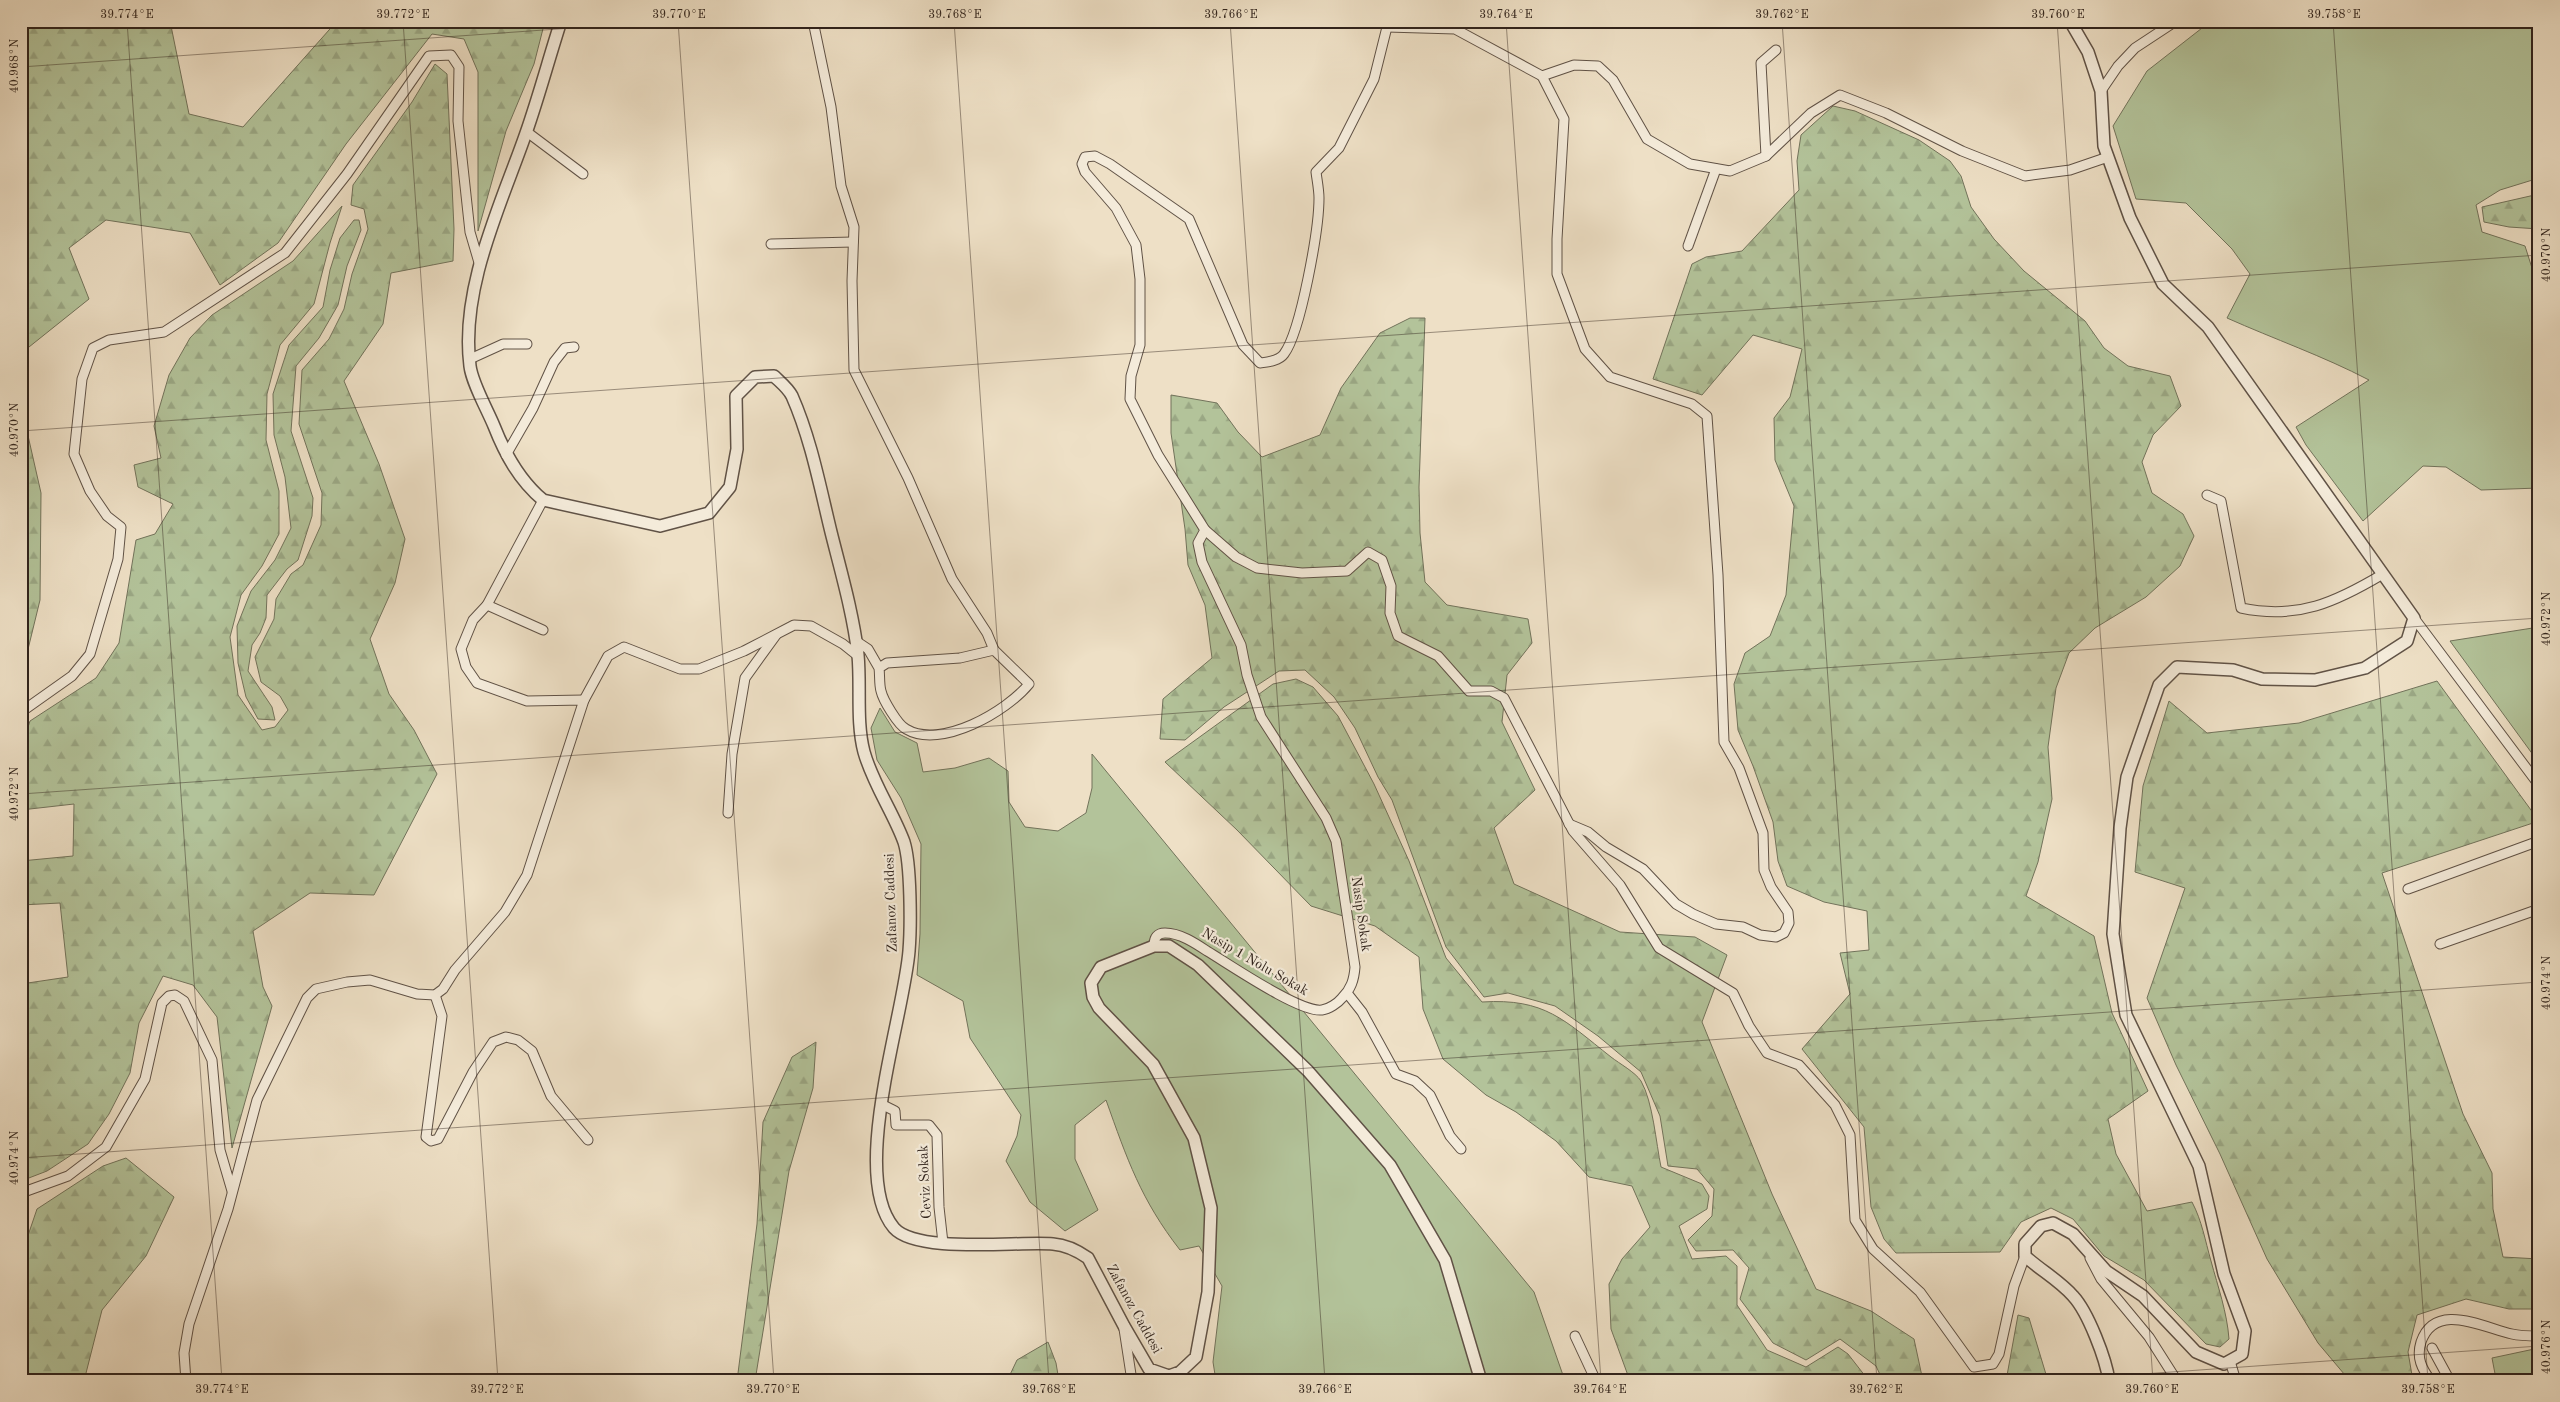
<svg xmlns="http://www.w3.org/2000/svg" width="2560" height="1402" font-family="'Old Standard TT',serif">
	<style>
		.forest { fill: url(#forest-firs); stroke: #72735b }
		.garden { fill: #b3c39a; stroke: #72735b }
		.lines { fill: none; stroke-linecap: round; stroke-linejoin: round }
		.minor-casing { stroke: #605246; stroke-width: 11 }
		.tertiary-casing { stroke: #605246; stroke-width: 14 }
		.minor { stroke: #f4ebda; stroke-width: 9 }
		.tertiary { stroke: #f4ebda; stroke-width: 11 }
		.ticks { fill: none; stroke: #30231c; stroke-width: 1; stroke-opacity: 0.45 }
		.labels { text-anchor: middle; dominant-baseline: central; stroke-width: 4.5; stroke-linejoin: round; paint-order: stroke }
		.street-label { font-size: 14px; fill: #30231c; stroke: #f4ebda }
		.neatline { fill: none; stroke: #30231c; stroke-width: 2 }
		.ticks-label { font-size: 12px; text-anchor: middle; fill: #30231c }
	</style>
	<defs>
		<pattern id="forest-firs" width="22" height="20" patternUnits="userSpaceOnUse" patternTransform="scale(1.25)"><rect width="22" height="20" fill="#b3c39a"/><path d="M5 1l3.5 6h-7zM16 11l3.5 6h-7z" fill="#9aa784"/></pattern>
	</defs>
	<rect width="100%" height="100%" fill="#eee0c6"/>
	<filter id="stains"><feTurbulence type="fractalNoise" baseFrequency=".004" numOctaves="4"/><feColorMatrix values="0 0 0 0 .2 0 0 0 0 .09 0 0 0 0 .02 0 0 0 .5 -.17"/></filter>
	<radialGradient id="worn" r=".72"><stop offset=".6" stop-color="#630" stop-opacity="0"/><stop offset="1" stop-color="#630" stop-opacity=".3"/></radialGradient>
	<g class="forest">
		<path d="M24,21H170L189,114L243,127L337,21H545L534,64L506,131L478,231V72L464,39L432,34L346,144L278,243L220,285L190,233L106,220L69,248L89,299L24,351V418L41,493L40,600L21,678V33Z"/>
		<path d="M435,64L447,74L454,229L453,261L391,273L383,324L344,381L379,464L405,539L395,583L370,639L389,694L414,730L437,774L374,895L310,893L253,931L263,987L272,1006L232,1148L217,1017L193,985L163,976L139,1023L130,1073L109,1114L88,1144L47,1171L21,1181V984L68,977L60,903L21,905V861L73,856L74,804L21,810V749L30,721L96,678L119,643L136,540L155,534L173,504L138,487L134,465L161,458L154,426L169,375L190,338L212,315L293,261L342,206L330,243L314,304L280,345L267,394L266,440L279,491V534L262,566L241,595L230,637L238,695L262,730L275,727L288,710L280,696L261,682L255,657L274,619L276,599L291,574L303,565L321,525L322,493L299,424L302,370L329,339L344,309L352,274L368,229L364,209L351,205L353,185L412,102Z"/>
		<path d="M1833,106L1855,111L1919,140L1950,161L1961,176L1971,207L1994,239L2024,271L2085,321L2104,348L2128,366L2170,376L2181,406L2153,435L2142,462L2152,493L2183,514L2194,536L2180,566L2146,597L2095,628L2069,653L2056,688L2048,747L2052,799L2038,862L2026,896L2094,936L2112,1013L2148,1091L2108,1119L2116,1154L2147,1211L2192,1202C2202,1221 2205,1240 2211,1261C2218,1287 2227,1312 2229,1339L2220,1347L2206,1344L2144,1280L2104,1256L2073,1219L2051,1208L2021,1222L2000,1252L1896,1253L1884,1239L1871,1207L1864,1127L1802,1049L1850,994L1840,953L1869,950L1867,911L1824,902L1787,886L1778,861L1773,822L1753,766L1738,730L1734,684L1745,653L1770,636L1786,595L1794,506L1775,460L1774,418L1790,397L1802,349L1753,335L1702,395L1653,379L1692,264L1706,257L1742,251L1799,190L1797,161L1801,135Z"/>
		<path d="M2539,194V229L2509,227L2484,222L2482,207Z"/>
		<path d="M354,220H359L361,230L347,266L338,305L319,338L296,366L291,431L313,498L312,516L298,560L287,569L267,595L266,618L260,633L252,645L248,671L272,707L275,720L258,719L246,697L238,663L237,626L251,591L275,560L291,528L285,477L274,435L273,394L289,345L323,307L330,270L340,238Z"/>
		<path d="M1410,318H1425L1419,487L1420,533L1425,582L1447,605L1528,619L1532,643L1507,675L1502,722L1535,790L1494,828L1514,884L1620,932L1695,937L1727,955L1702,1022L1772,1194L1816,1289L1871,1311L1914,1339L1923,1381H1883L1876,1366L1840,1339L1806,1360L1773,1343L1740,1299L1749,1268L1733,1250L1696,1251L1688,1240L1712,1216L1714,1189L1697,1169L1668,1166L1660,1116L1641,1072L1598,1036L1555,1006L1508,993L1484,997L1446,947L1392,800L1378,777L1355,728L1334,697L1305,670L1279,671L1224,707L1185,740L1160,739L1163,699L1212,658L1205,605L1188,565L1185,529L1171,433V395L1217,403L1238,432L1262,457L1320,435L1341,388L1380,333Z"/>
		<path d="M1296,679L1313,687L1338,716L1374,784L1409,861L1446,958L1482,1002C1545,998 1564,1020 1611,1057C1620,1064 1635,1072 1641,1081C1653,1102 1656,1143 1661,1167L1702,1184L1709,1196L1707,1209L1679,1226L1692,1259L1726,1256L1737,1266V1305L1767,1350L1806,1367L1838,1347L1848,1354L1869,1381H1630L1611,1329L1609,1284L1622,1259L1650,1227L1632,1186L1589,1177L1556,1141L1516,1112L1486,1095L1443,1059L1423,1009L1419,957L1375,926L1311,906L1237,830L1165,762L1273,684Z"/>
		<path d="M2437,681L2539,821L2382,873L2463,1114L2492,1173L2493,1209L2503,1257L2539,1259V1309H2509L2466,1299L2417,1315L2408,1352L2413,1381H2350L2318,1343L2267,1259L2220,1154L2176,1065L2147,998L2185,888L2135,872L2143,786L2169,701L2207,733L2299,723Z"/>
		<path d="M816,1042L813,1088L789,1171L755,1381H737L757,1224L763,1122L792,1057Z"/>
		<path d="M126,1158L174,1197L146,1256L102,1310L84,1381H21V1256L37,1209L103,1166Z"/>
		<path d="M2018,1315L2029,1318L2048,1381H2006Z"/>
		<path d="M1048,1342L1056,1363L1059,1381H1007L1017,1360Z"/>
	</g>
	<g class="garden">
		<path d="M2211,21H2539V178L2500,190L2476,205L2482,232L2525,246L2539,290V488L2481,490L2446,467L2423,466L2363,521L2306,445L2296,427L2369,380C2323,356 2274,339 2227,318L2250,274L2232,249L2186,203L2136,199L2113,126L2147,71Z"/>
		<path d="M2539,627V763L2450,641Z"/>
		<path d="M880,708L895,732L917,743L923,772L955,768L989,758L1008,771L1009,802L1025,827L1058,831L1086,813L1092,788V754L1534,1292L1565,1381H1216L1213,1362L1222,1286L1199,1246L1180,1250C1141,1200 1127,1159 1106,1100L1075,1125V1159L1098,1210L1065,1231L1030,1202L1006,1161L1017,1136L1021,1115L970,1038L963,1001L917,975L920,934L921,844L901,798L877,760L871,728Z"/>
		<path d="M2539,1348V1381L2496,1379L2492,1358Z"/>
	</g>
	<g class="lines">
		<g class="minor-casing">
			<g id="minor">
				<path d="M813,21L831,107L841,186L854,227L852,281L854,370L908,478L952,579L987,633L994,650"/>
				<path d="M1386,21L1387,27L1455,29L1542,76L1574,65L1598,66L1613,80L1647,139L1690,164L1730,171L1766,156L1811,113L1840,95L1886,113L1962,151L2025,176L2070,170L2108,157"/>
				<path d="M1542,76L1564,119L1557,239V274L1585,349L1610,377L1692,404L1707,416L1718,575L1724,742L1739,768L1763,833L1764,870L1771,887L1788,912L1789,923L1784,933L1776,937L1760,935L1743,927L1716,924L1693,914L1676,904L1643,869L1606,847L1588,832L1569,824"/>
				<path d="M2101,91L2118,66L2135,48L2176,21"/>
				<path d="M527,132L583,174"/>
				<path d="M1766,156L1761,63L1776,50"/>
				<path d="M771,244L853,242"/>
				<path d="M1688,246L1716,169"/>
				<path d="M470,359L503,344H527"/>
				<path d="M506,455L533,408L554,362L565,348L574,347"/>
				<path d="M2207,495L2221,501L2241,608C2298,620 2336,602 2383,574"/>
				<path d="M1205,530L1236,557L1257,568L1302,573L1347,571L1368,552L1382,560L1391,586L1390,613L1398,636L1438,656L1469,691H1491L1504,698L1573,831L1620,885L1659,948L1733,993L1749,1026L1767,1053L1799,1065L1835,1105L1850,1135L1855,1220L1873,1249L1920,1292L1974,1367L1993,1364L1999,1354L2014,1286L2025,1256"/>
				<path d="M487,605L543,630"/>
				<path d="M2414,618L2539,785"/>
				<path d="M856,641L868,649L879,668L887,663L960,658L994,650L1029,684C1007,711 941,750 906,729C898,725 883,700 881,691C879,684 880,675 879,668"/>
				<path d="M584,700L608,656L624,647L680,669H699L744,651L794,625L811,626L843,644L858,656"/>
				<path d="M21,717L24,710L72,676L90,654L118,559L121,527L107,516L90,491L74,454L82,379L93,348L109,340L164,332L285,253L347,174L429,56L451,55L459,67L458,121L470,232L480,266"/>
				<path d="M728,813L732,754L745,678L776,635"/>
				<path d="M2408,889L2539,841"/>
				<path d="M2440,944L2539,909"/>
				<path d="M1154,946C1154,938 1157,933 1165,933C1180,933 1195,943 1207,951C1229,964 1300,1013 1322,1010C1329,1009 1338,1003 1342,998C1351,989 1354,980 1355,967L1336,841L1326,818L1261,717L1247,675L1241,645L1202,562L1198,543L1205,530L1158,455L1130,399L1131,376L1140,345V279L1136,245L1116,208L1085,172L1082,164L1085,157L1095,156L1110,164L1189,219L1243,345L1260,363C1268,362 1279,361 1284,354C1301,331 1319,229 1319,198C1319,190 1317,180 1316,172L1339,148L1374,79L1387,27"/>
				<path d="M1347,993L1362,1012L1396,1074L1415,1081L1430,1095L1450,1136L1461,1149"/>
				<path d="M435,995L442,1016L426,1137L431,1141L438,1139L473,1072L493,1042L506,1037L518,1040L532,1051L551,1096L588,1140"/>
				<path d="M2538,1046H2539"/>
				<path d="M881,1104L895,1111L896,1125H929L937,1135L939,1207L943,1243"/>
				<path d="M21,1193L68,1176L106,1147L145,1079L162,1003L169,996L175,995L184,1001L212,1060L220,1150L232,1191"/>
				<path d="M2090,1258L2101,1279L2149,1337L2177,1381"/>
				<path d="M1124,1329L1132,1381"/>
				<path d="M1575,1336L1596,1381"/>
				<path d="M2432,1348L2450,1381"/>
				<path d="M2230,1361L2236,1381"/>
				<path d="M186,1381L184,1353L189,1324L228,1209L257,1100L307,998L316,989L347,982L370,980L417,994L435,995L443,989L455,970L505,912L527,875L584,700L527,701L477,683L466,667L461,649L473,620L487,605L543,500"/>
				<path d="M2431,1381C2422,1369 2416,1358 2421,1342C2435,1301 2482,1327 2512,1334C2520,1336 2530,1336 2539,1336"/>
			</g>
		</g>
		<g class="tertiary-casing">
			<g id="tertiary">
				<path d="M561,21C549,58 539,96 526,133C501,205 460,288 470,366C472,383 487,409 494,426C505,454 519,480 543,500L660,526L709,513L730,487L737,449L736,396L755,377L774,376C780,382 788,388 792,396C811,439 820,487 831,532C841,572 853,613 858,655C861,686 856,722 864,752C873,784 893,812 904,842C911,864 911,926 909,951C904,1016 849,1175 894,1228C917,1254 1018,1241 1053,1244C1066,1245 1078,1251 1088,1258L1124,1326L1149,1369L1169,1376L1180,1372L1196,1357L1208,1292L1211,1208L1194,1138L1153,1064L1099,1008L1093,997L1091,983L1101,967L1154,946H1169L1198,965L1308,1071L1390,1165L1445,1260L1481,1381"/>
				<path d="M2070,21L2088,52L2101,91L2104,146L2130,218L2163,284L2208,327L2414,618L2407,641L2365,668L2315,680L2262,679L2233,670L2177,667L2159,685L2127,777L2120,828L2113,934L2126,1015L2199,1166L2224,1274L2245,1331L2242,1354L2224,1364L2196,1352L2143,1296L2106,1271L2073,1234L2053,1223L2041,1226L2025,1244V1256C2040,1270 2059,1280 2073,1296C2088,1312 2106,1359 2109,1381"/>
			</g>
		</g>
		<use href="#minor" class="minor"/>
		<use href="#tertiary" class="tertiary"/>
	</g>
	<path class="ticks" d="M127,21L222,1381M403,21L498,1381M678,21L774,1381M954,21L1049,1381M1230,21L1325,1381M1506,21L1601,1381M1782,21L1877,1381M2057,21L2153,1381M2333,21L2428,1381M21,67L671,21M21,431L2539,255M21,794L2539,618M21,1158L2539,982M2044,1381L2539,1346"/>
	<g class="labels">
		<g class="street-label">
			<text transform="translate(891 903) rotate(-92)">Zafanoz Caddesi</text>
			<text transform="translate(1361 914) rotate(82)">Nasip Sokak</text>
			<text transform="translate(1255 962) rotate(30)">Nasip 1 Nolu Sokak</text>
			<text transform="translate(925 1182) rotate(-93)">Ceviz Sokak</text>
			<text transform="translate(1134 1309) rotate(61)">Zafanoz Caddesi</text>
		</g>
	</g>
	<rect width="2560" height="1402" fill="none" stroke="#eee0c6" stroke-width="55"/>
	<rect x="28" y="28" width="2504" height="1346" class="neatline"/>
	<g class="ticks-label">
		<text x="127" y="18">39.774°E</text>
		<text x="403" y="18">39.772°E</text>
		<text x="679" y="18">39.770°E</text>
		<text x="955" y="18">39.768°E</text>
		<text x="1231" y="18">39.766°E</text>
		<text x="1506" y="18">39.764°E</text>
		<text x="1782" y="18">39.762°E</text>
		<text x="2058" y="18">39.760°E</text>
		<text x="2334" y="18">39.758°E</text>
		<text transform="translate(14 66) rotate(-90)" y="4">40.968°N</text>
		<text transform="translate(2546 255) rotate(-90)" y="4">40.970°N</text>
		<text transform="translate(14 430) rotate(-90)" y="4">40.970°N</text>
		<text transform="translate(2546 619) rotate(-90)" y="4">40.972°N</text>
		<text transform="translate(14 794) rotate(-90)" y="4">40.972°N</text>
		<text transform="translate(2546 983) rotate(-90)" y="4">40.974°N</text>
		<text transform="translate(14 1158) rotate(-90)" y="4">40.974°N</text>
		<text transform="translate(2546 1347) rotate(-90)" y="4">40.976°N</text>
		<text x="222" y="1393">39.774°E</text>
		<text x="497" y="1393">39.772°E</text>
		<text x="773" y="1393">39.770°E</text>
		<text x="1049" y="1393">39.768°E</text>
		<text x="1325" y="1393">39.766°E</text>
		<text x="1600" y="1393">39.764°E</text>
		<text x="1876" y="1393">39.762°E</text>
		<text x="2152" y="1393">39.760°E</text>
		<text x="2428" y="1393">39.758°E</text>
	</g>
	<rect width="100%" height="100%" filter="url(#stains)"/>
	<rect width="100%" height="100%" fill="url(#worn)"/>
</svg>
